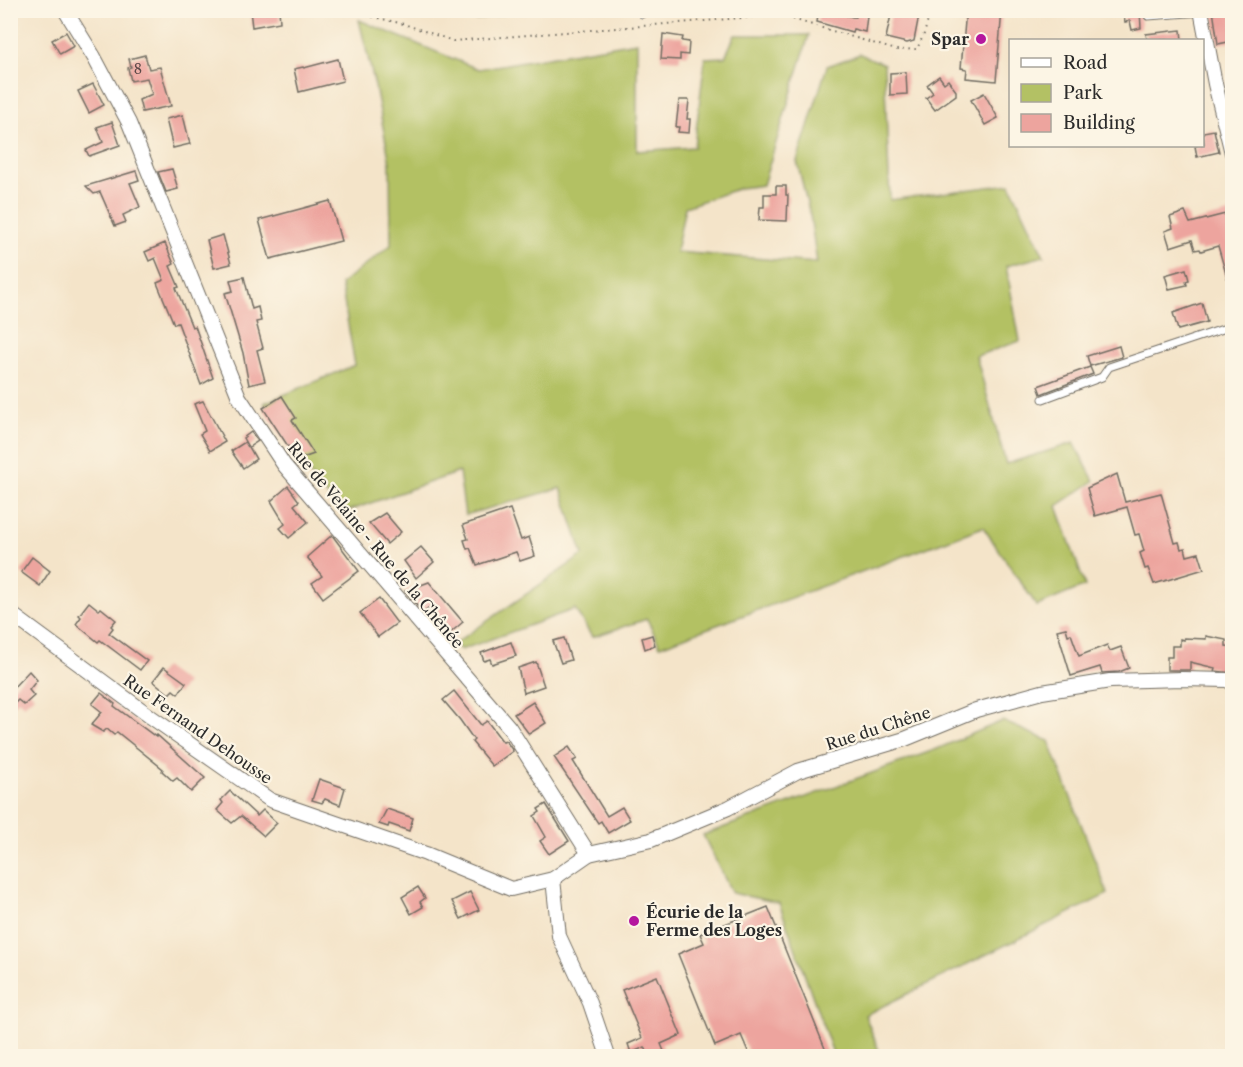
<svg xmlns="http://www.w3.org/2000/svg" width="1243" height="1067" font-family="'Libre Caslon Text',serif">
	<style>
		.green { fill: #b3c164; stroke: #6f7648; stroke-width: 1.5 }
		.building { fill: #eda49e }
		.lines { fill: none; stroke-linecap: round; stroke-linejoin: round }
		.lane-casing { stroke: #716c62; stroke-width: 9 }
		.street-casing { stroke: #716c62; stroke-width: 16 }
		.path { stroke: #716c62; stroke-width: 2; stroke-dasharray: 1.5 4.5; stroke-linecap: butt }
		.lane { stroke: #fff; stroke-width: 7 }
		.street { stroke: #fff; stroke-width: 14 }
		.poi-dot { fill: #b5179e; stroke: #fcf5e5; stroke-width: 2 }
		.labels { text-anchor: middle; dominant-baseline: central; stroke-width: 4.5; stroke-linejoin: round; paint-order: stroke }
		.number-label { font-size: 14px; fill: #5c4948 }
		.poi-label { font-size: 16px; font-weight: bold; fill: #2b2b2b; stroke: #fcf5e5; text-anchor: end }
		.street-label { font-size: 16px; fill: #2b2b2b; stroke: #fcf5e5 }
	</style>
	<rect width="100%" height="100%" fill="#fcf5e5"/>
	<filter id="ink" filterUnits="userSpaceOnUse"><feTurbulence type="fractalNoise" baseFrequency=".0167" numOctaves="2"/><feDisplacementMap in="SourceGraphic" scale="12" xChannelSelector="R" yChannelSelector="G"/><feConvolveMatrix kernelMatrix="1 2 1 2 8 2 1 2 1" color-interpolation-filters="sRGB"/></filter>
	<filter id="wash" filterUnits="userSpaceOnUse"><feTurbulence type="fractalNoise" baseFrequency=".008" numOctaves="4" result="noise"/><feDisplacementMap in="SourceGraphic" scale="24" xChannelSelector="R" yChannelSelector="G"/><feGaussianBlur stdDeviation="1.35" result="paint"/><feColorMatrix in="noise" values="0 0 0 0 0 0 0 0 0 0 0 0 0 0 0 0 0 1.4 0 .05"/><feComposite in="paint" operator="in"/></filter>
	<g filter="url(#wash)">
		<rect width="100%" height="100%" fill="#f4e4c9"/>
		<g class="green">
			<path d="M446,11H515L477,20Z"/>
			<path d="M359,20L478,69L637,42V151L694,147L705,58L725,57L735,35H809L763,185L740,188L685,207L676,252L817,263L810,215L797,161L827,66L860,54L884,64L890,200L1010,184L1044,256L1006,266L1020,341L976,356L1006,464L1074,443L1094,481L1057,506L1085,586L1037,606L983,527L660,646L647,619L592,637L575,609L461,650L454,644L583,555L561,488L465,515L459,472L342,513L295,456L264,403L355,365L341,284L391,245L390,163L375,86Z"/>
			<path d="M1002,721L1049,741L1108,894L865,1015L881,1056H834L779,903L732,893L703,835L937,749Z"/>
		</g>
		<g id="blocks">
			<g class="building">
				<path d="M250,10H279L280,22L252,27Z"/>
				<path d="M819,10H830V12L853,17H856L857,13L867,16L865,32L853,29L852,32L817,22Z"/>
				<path d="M892,10H920L914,41L907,43L886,38Z"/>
				<path d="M966,10H1002L996,81L966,78L967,69L961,68Z"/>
				<path d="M1123,10H1140L1141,28L1132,30L1130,21L1125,22Z"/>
				<path d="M1213,10H1233V41L1218,44Z"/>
				<path d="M1181,30L1182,40H1147L1146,34Z"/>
				<path d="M66,32L74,46L60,54L52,40Z"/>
				<path d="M663,34L683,37L682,41L689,42L688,55L680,54V60L661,59Z"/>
				<path d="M145,55L149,69L160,67L171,106L142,112L139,100L152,94L147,78L131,81L128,68L131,67L129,59Z"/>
				<path d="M338,59L343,81L299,92L294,69L303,67L304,68Z"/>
				<path d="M906,72L907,94L890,95V73Z"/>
				<path d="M939,76L944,83L948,80L956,91V95L935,110L926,98L933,93L927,85Z"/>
				<path d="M93,84L104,105L89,113L78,91Z"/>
				<path d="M984,93L998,118L985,125L971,100Z"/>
				<path d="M679,100H689L687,119H690L689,133L678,132L679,127H676Z"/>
				<path d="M183,115L190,144L173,148L166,119Z"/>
				<path d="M112,122L120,145L89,156L86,150L103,142L97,127Z"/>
				<path d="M1214,130L1219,152L1197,157L1195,146L1204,144L1203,132Z"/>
				<path d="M172,169L178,189L166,192L158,172Z"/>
				<path d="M136,171L139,180L130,183L140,207L123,215L126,222L115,226L100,192L94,194L86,186Z"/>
				<path d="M776,186H786V195H788L787,221L759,220L760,207H764V194H776Z"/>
				<path d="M330,201L341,241L270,259L259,220Z"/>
				<path d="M1185,212L1190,223L1233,212V288H1230L1218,246L1201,251L1200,249L1195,250L1192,240L1170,247L1165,231L1173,228L1170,217Z"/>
				<path d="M223,235L231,264L214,268L207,240Z"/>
				<path d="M165,243L174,264L170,266L179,287L176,288L192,327L195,326L213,378L201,385L178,323L174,324L157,283L164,280L155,258L149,261L145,252Z"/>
				<path d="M1186,269L1189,280L1186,281L1187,285L1169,289L1165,275Z"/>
				<path d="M244,277L252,309L258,307L261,321L256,322L263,348L257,350L265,381L249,385L243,353L225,293L233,291L230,280Z"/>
				<path d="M1202,303L1207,322L1178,330L1173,313Z"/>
				<path d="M1119,346L1122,357L1090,366L1087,356Z"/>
				<path d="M1090,367L1093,374L1041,394L1038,386Z"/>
				<path d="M282,396L296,418L292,420L314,454L297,460L263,408Z"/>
				<path d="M203,401L225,442L210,451L200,434L205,431L194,404Z"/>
				<path d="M251,432L258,441L249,447L256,459L243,468L231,451L245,442L248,447L243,438Z"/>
				<path d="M1117,474L1125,502L1161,493L1175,543L1179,542L1181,549L1185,548L1187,556L1199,553L1204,569L1154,584L1148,568L1145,569L1140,553L1144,551L1139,534L1135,535L1127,507L1095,516L1087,488Z"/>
				<path d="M288,486L299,501L294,505L308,522L289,538L280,528L285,524L271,501Z"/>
				<path d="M510,509L521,540L529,537L535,556L520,561L516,552L477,565L470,548L467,549L464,540L468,539L463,525Z"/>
				<path d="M385,513L401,532L387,544L369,523Z"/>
				<path d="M332,535L359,571L323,598L312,583L322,576L307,557Z"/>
				<path d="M421,547L434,562L416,578L404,561Z"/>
				<path d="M32,557L50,571L40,586L21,572Z"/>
				<path d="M429,582L463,622L449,634L428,609L423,613L405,591Z"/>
				<path d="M379,599L397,623L378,637L360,613Z"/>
				<path d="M89,602L99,610L101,608L116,620L111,626L113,628L109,633L147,661L140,670L100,640L98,642L76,624L81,617L79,615Z"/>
				<path d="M1066,628L1068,635L1071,634L1079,656L1107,645L1110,651L1121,647L1129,668L1119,672L1102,673L1100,667L1071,676L1057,630Z"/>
				<path d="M652,635L655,645L645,649L642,638Z"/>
				<path d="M1206,636L1226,640V646L1233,647V673L1214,671L1215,668L1190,662V670H1167V657H1172V646H1180V639L1184,640V638L1206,639Z"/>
				<path d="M564,638L571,660L561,663L553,641Z"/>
				<path d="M511,642L516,656L492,664L490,659L484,661L481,653Z"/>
				<path d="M536,662L544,686L524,693L518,668Z"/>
				<path d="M164,667L186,683L178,694L173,690L169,694L153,681Z"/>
				<path d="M29,671L37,680L29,690L34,696L24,705L18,700L10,708V691Z"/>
				<path d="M454,691L481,725L487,721L503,742L506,741L513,751L492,766L472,742L474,740L460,720L443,700Z"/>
				<path d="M101,693L115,704L114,706L156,737L157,735L205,778L191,792L177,778L173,781L162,771L163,769L117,732L114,735L107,729L103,732L91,725L102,712L92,704Z"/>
				<path d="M533,702L546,723L529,734L514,714Z"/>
				<path d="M569,747L577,759L573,761L607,816L622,807L630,820L608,833L601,821L598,823L554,757Z"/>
				<path d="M319,779L345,788L340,805L325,799L322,803L312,800Z"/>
				<path d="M230,791L257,816L263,810L277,823L264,836L241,816L232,823L217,810L223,803L221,800Z"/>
				<path d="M546,804L569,841L549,854L540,841L546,837L534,816L540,812L538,809Z"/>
				<path d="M387,809L413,818L409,831L389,824L388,827L379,824Z"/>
				<path d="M418,887L425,898L420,902L423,907L411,914L402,897Z"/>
				<path d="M470,892L479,910L461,919L452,901Z"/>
				<path d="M768,907L828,1056H750L741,1035L715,1046L678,954L704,943L700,934Z"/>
				<path d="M657,976L681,1035L661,1044L666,1056H649L645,1047L631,1053L628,1044L642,1038L622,990Z"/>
			</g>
		</g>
	</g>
	<g filter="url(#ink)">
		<use href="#blocks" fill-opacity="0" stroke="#716c62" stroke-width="1.5"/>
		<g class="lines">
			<g class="lane-casing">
				<g id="lane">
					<path d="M1146,10L1148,16L1202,12"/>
					<path d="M642,14L643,10"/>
					<path d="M1043,399L1102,377L1109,367L1232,326"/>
				</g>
			</g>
			<g class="street-casing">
				<g id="street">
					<path d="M65,10L94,57L129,123L239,397L284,465L509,727L589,854"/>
					<path d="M1201,10L1215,84L1232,153"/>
					<path d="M10,613L151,717L270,800L426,854L511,889L553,879L589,854L651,840L728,808L798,771L905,739L976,710L1042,692L1110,681L1182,679L1227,680L1232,683"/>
					<path d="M553,879L559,936L590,1003L608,1056"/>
				</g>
			</g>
			<path class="path" d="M343,10L404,24L453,41L779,15L896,50L917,49L924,34L931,10"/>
			<use href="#lane" class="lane"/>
			<use href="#street" class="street"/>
		</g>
	</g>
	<g class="poi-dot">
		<circle cx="981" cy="39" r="6"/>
		<circle cx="634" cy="921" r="6"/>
	</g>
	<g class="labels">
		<g class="number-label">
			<text x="138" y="69">8</text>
		</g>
		<g class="poi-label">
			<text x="969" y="39">Spar</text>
			<text x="646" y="912" text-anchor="start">Écurie de la<tspan x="646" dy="18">Ferme des Loges</tspan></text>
		</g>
		<g class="street-label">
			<text transform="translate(376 545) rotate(50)">Rue de Velaine - Rue de la Chênée</text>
			<text transform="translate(878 728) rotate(-18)">Rue du Chêne</text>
			<text transform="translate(198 729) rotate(35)">Rue Fernand Dehousse</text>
		</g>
	</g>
	<rect width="1243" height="1067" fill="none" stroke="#fcf5e5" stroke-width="36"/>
	<rect x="1009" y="39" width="195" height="108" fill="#fcf5e5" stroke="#a8a49b" stroke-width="1.5"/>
	<rect x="1021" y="58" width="30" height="9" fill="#ffffff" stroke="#a8a49b" stroke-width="1.5"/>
	<text x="1063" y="69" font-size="18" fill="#2b2b2b">Road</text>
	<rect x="1021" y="84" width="30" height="18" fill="#b3c164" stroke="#a8a49b" stroke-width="1.5"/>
	<text x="1063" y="99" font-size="18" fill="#2b2b2b">Park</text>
	<rect x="1021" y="114" width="30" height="18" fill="#eda49e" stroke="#a8a49b" stroke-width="1.5"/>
	<text x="1063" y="129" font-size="18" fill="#2b2b2b">Building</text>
</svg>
